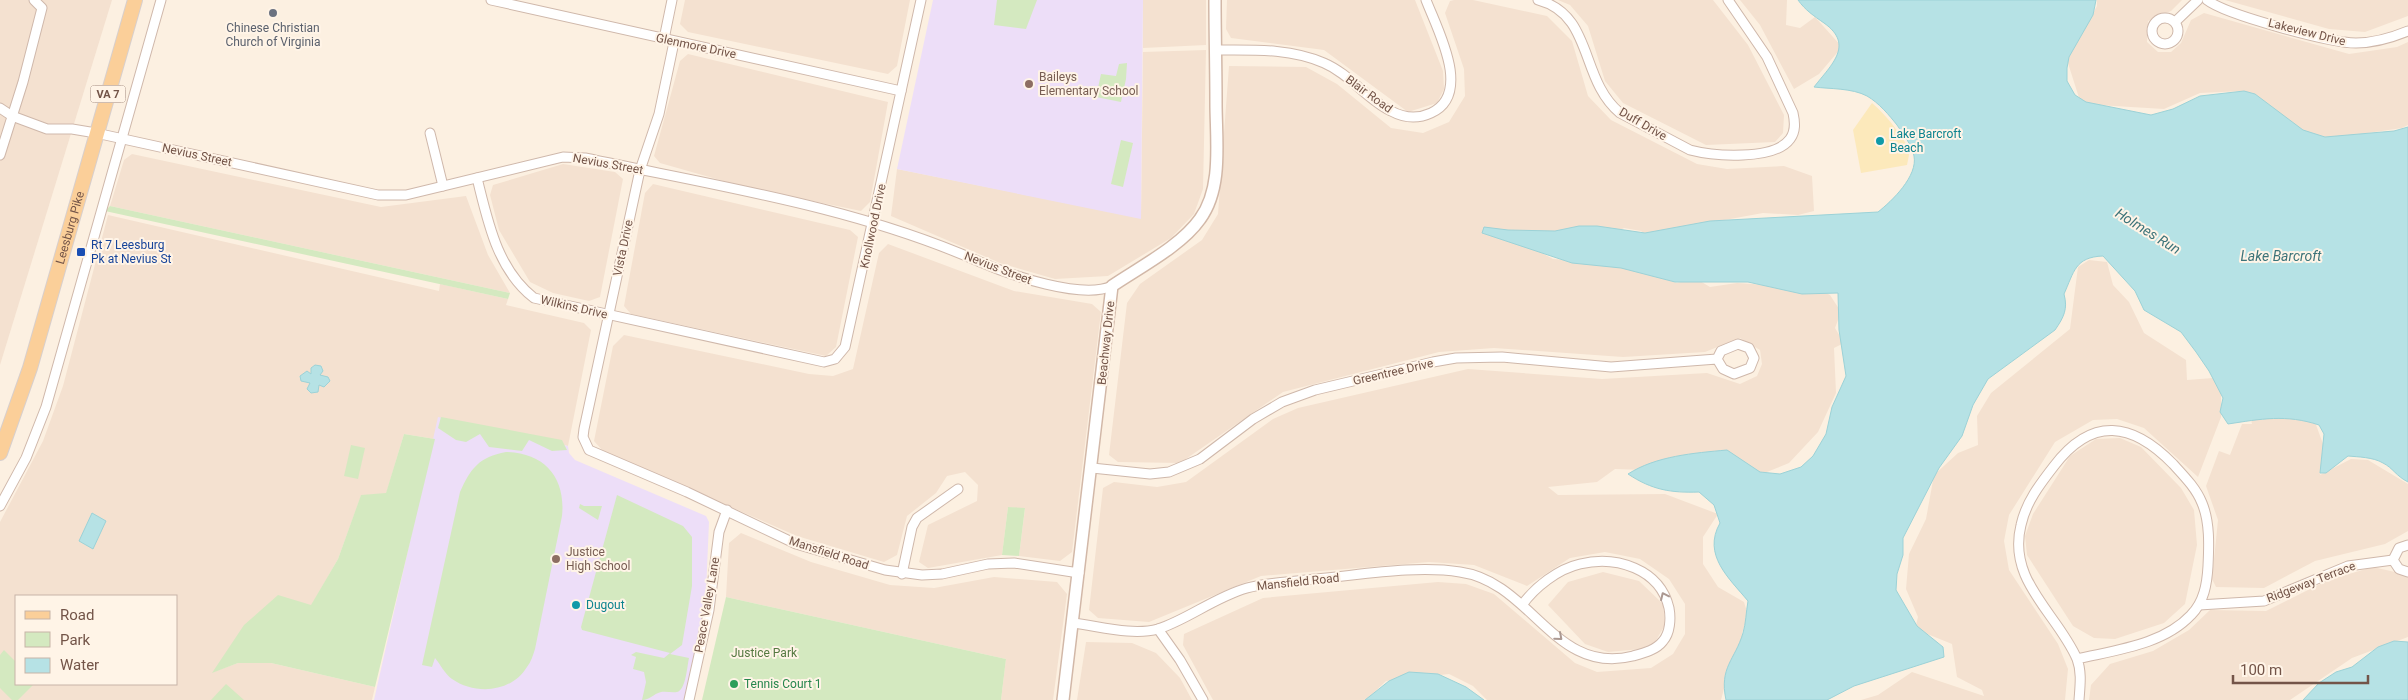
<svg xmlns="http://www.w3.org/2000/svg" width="2408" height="700" font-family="Roboto,sans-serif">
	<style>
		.residential { fill: #f4e1d0; fill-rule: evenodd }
		.education { fill: #eddef8 }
		.green { fill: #d4e9c0 }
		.sand { fill: #fce9bb }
		.water { fill: #b6e2e5; stroke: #9cd2d7 }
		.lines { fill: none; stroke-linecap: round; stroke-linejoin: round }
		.street-casing { stroke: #cfb8ab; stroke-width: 11 }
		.secondary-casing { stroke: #d2b8a8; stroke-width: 14 }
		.primary-casing { stroke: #d8cfcc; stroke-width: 16 }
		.street { stroke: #fff; stroke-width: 9 }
		.secondary { stroke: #fff; stroke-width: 11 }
		.primary { stroke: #fbcf99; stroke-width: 14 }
		.oneway { stroke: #ab9891 }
		.worship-dot { fill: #6b7280; stroke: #fff4e7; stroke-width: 2 }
		.education-dot { fill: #8d6e63; stroke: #fff4e7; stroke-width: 2 }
		.culture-dot { fill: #0f9aa8; stroke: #fff4e7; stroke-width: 2 }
		.transit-dot { fill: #1a4fb4; stroke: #fff4e7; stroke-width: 2 }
		.leisure-dot { fill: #2e9e5b; stroke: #fff4e7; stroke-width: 2 }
		.labels { text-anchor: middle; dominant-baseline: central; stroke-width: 4; stroke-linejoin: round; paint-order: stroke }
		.shield { fill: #fff4e7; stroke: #9d8478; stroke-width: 1 }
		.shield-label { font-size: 11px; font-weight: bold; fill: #735448 }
		.worship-label { font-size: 12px; fill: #5b616d; stroke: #fff4e7 }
		.street-label { font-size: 12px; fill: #735448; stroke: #fff4e7 }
		.education-label { font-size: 12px; fill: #785e54; stroke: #fff4e7; text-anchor: start }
		.culture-label { font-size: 12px; fill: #0d838f; stroke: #fff4e7; text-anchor: start }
		.transit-label { font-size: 12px; fill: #164399; stroke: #fff4e7; text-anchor: start }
		.park-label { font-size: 12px; fill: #557941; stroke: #fff4e7 }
		.leisure-label { font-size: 12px; fill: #27864d; stroke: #fff4e7; text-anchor: start }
		.water-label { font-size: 14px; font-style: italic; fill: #3c7379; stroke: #fff4e7 }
	</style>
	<rect width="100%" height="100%" fill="#fcf0e1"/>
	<g class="residential">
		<path d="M0,0H112L0,365Z"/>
		<path d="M685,0H910L897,66L888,74L688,32L680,24Z"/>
		<path d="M1143,0H1206V45L1143,48Z"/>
		<path d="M1227,0H1415L1443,71L1444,89L1437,103L1408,112L1324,50L1231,38L1226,29Z"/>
		<path d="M1454,0H1473L1547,16L1572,41L1588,96L1611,120L1697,164L1727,169L1784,166L1812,176L1814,211L1798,215L1763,213L1681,228L1651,240L1641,231L1624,228L1608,236L1516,239L1553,259L1609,263L1677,283L1695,278L1710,287L1737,283L1816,288L1830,295L1841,312L1835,328L1844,343L1834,348L1836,393L1818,432L1789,463L1762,474L1679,465L1665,459L1644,470L1615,469L1597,482L1548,487L1558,495L1665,494L1718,514L1703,537V564L1718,587L1744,602L1748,615L1742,633L1745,655L1729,670L1721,700H1487L1473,686L1449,674L1386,681L1366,700H1213L1183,645L1184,634L1263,598L1438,582L1466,584L1494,594L1575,663L1597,672L1651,668L1673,654L1685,634V604L1669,579L1640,559L1605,552L1570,558L1527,586L1474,565L1429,562L1261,576L1149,622L1098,618L1089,610L1103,488L1114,482L1157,487L1186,482L1273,419L1298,408L1468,369L1602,379L1707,373L1740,384L1757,376L1762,364L1760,350L1740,338L1705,352L1623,357L1494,348L1439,352L1283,392L1180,463L1118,462L1109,455L1127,303L1140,284L1202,240L1218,214L1229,66L1306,67L1337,84L1391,128L1423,133L1449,122L1465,96L1464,69L1445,13L1450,1Z"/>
		<path d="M1558,0H1713L1748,45L1784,115L1783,133L1775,142L1706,145L1623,103L1605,81L1588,26L1570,5Z"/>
		<path d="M1740,0H1787L1786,25L1800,28L1815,17L1842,47L1819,74L1794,89L1760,25Z"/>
		<path d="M2097,0H2182L2171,11L2148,21L2147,42L2158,52H2171L2181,43L2191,20L2204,13L2349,54L2397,47L2408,42V125L2402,128L2327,139L2303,131L2243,91L2200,93L2164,109L2081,104L2067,60L2097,6Z"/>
		<path d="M2225,0H2408V16L2365,32L2329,29Z"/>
		<path d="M1206,50L1203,189L1194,214L1171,238L1108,276L1055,279L1000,263L891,216L897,169L1141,218L1143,52Z"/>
		<path d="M688,54L888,102L870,202L861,211L741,186L660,163L654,156L680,61Z"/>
		<path d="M132,154L381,207L466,196L488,255L510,293L110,206L124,160Z"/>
		<path d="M563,164L615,172L623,179L600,297L589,301L553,293L530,282L499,230L490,195L493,185Z"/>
		<path d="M653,184L850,230L858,237L836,347L826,356L631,314L624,306L645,193Z"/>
		<path d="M108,215L439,291L440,284L508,299L506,305L584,323L591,330L568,446L441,418L435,439L404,434L386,494L361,496L338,559L311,606L213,672L238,663H271L375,687L372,700H0V522L43,441L63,386ZM16,596H176V684H16Z"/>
		<path d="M888,244L1014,291L1092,304L1101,312L1072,552L1060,561L1019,556L1025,509L1008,507L1002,555L928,568L919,562L928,525L977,501L978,485L965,472L947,476L936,493L907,516L897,555L884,562L797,536L603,451L594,441L613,346L624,335L809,374L833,376L853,369L879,253Z"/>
		<path d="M2089,260L2107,262L2113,285L2129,302L2144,333L2186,360L2187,380L2213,378L2221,385V417L2198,477L2144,428L2117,419L2093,420L2055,442L2009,515L2004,541L2009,570L2058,644L2068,669L2065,700H1861L1878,695L1912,672L1984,696L1982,690L1957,677L1952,644L1915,629L1918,617L1906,589L1909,554L1926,519L1934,475L1958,453L1978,445L1977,416L1991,393L2070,329L2078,267Z"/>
		<path d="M2274,416L2315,422L2323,444L2320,475L2351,459L2368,460L2408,484V531L2385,544L2315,561L2264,588L2216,587L2212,579L2218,520L2206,486L2219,451L2230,455L2242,424H2252L2251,420Z"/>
		<path d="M2120,438L2141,447L2181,488L2194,510L2197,545L2185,604L2164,623L2115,639L2094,638L2073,626L2027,555L2025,536L2033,514L2070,456L2096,439Z"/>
		<path d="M741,533L811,562L890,585L934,588L994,577L1057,582L1067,594L1053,700H1001L1006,659L726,597L729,543Z"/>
		<path d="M2373,567L2408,575V637L2352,658L2290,700H2089L2091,685L2110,664L2153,651L2189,630L2210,610L2266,611L2328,580Z"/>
		<path d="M1603,572L1639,581L1663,604L1665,625L1655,642L1641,649L1608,652L1585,644L1548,605L1568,582Z"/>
		<path d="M1086,642L1132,643L1156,653L1180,678L1192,700H1077Z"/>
	</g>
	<g class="education">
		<path d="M933,0H1143L1141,219L897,169Z"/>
		<path d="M438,417L568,446L569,453L575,460L706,516L709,522L706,592L716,595L692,700H374Z"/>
	</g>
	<g class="green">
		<path d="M997,0H1037L1026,29L994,25Z"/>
		<path d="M1127,63L1126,79L1121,102L1096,97L1101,74L1116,76L1119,64Z"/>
		<path d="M1121,140L1133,143L1123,187L1111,184Z"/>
		<path d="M110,206L510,293L508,299L105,211Z"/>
		<path d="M441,417L562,440L567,450L552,451L529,440L522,451L489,447L480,434L466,442L456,440L438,428Z"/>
		<path d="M404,434L435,439L375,687L271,663H238L212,673L244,625L278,595L311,605L338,559L361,495L386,493Z"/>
		<path d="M351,445L365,448L358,479L344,476Z"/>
		<path d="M506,452C545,453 566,478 562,516L535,649C533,655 531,662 527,667C511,693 475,695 452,679C445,674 440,664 435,658L432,667L422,665L460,492C471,468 479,457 506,452Z"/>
		<path d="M617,495L683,526L692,537V586L682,645L670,654L689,658C687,666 686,690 677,692C672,693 666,691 661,692C653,694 650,700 642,700L646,682L644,672L633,669L636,657L631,655L636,652L664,658L670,653L582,630L581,627Z"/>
		<path d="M580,504L584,506H602L598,520L579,508Z"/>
		<path d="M1008,507L1025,508L1019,556L1002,555Z"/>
		<path d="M726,597L1006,659L1001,700H702Z"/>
		<path d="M4,650L16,662V684H34L18,700H12L0,688V655Z"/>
		<path d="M226,684L244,700H211Z"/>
	</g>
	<path class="sand" d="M1872,103C1888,117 1899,132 1910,150L1907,165L1861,173L1853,130Z"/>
	<g class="water">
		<path d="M1798,0H2096L2093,15L2069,57L2067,68V81L2075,95L2086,102L2151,115L2173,109L2200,96L2244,91L2255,94L2303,130L2325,137L2394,131L2408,127V482C2396,476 2393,468 2383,463C2373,457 2358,457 2348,456L2326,473H2320L2324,434L2319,425C2286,414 2261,419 2228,424L2220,412L2223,398L2209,371L2196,352L2181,332L2144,310L2135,291L2103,256C2075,257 2074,272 2064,294C2068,309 2064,317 2055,330L1988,379L1973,405L1962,436L1939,468L1903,538V555L1897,574L1896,590L1917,626L1943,647L1944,657L1854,686L1827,700H1726C1719,667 1735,660 1743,633C1746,623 1746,612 1748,601C1729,578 1702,555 1720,523L1714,505L1699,492C1671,493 1652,490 1628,474C1656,456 1694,453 1727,450L1760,472L1780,474L1801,467L1813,456L1826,434L1832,407L1846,376L1839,330L1838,293L1802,294L1748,282H1675L1621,268L1572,263L1482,233L1484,227L1508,230L1555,231L1579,226H1597L1645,233L1710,221L1878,212C1892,201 1918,176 1914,156C1912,145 1903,134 1897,125C1889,115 1879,103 1867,96C1852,88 1830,89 1814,87C1831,65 1855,45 1824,23C1814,16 1805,10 1798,0Z"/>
		<path d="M315,365L321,366L323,371L320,375L328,377L330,381L324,387L319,385L318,392L311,393L307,389L310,383L301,381L300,376L307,371L311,374V368Z"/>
		<path d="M92,513L106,521L93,549L79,541Z"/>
		<path d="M2394,641L2408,642V700H2303L2319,683L2336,672L2352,667L2378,647Z"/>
		<path d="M1409,672L1438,674L1466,687L1484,700H1365L1389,681Z"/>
	</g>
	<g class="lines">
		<g class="street-casing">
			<g id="street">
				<path d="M491,0L901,91"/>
				<path d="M1538,0C1594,15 1579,79 1620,113L1690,150C1713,156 1774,161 1790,139C1796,131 1795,122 1793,113L1767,57L1728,0"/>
				<path d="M2207,0C2226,15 2331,43 2356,43C2374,43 2391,38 2408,31"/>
				<circle cx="2165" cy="31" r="13"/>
				<path d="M2175,22L2198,0"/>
				<path d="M664,39L672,0"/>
				<path d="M674,42L659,114L640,170L584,429L583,437L589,450L687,492L796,544L885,570L922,575L942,574L988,564L1014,563L1079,573"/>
				<path d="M1216,50C1252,50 1290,48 1324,63C1350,74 1366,99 1391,111C1404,118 1418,119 1431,113C1473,94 1437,29 1426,0"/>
				<path d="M0,108L12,116L47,129H72L96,133L378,195H406L563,157L585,158C717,186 856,207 980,262C1010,275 1082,300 1112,286"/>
				<path d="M430,133L443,186"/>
				<path d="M0,155L23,82L42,8L34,0"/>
				<path d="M477,178C488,222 497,269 534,298L824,362L835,359L845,347L921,0"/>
				<path d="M1092,468L1150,474L1169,472L1200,459L1253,419L1282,402L1315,390L1433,362L1456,358L1502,357L1611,367L1717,359L1723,369L1734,374L1750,368L1754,358L1749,348L1738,344L1721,351L1717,359"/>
				<path d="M0,506L26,458L46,407L161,0"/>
				<path d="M2408,545L2399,548L2393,560L2399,569L2408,572"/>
				<path d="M902,574L912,527L917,518L958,489"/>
				<path d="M2199,605L2264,601L2348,566L2393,560"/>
				<path d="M1073,623C1099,626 1132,636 1158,629C1187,620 1215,597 1247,588C1269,582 1293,582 1315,579C1361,575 1415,565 1460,572C1532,582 1554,676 1633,656C1644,653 1656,650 1663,641C1670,633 1671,619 1669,608C1660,569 1616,555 1580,564C1558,569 1535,587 1522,605"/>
				<path d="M1158,629L1180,660L1203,700"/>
				<path d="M2077,659C2115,650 2163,645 2191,615C2204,602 2207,584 2208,566C2209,546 2210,522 2202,503C2196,488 2184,476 2173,464C2132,422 2092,416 2054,466C2040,484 2026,502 2021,525C2007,581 2057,613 2077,659C2082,672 2080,686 2079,700"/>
				<path d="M689,700L709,610L719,532L727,510"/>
			</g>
		</g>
		<g class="secondary-casing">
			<path id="secondary" d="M1063,700L1112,286C1140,267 1181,246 1200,219C1223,188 1216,140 1216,103C1216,69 1215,34 1215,0"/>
		</g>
		<g class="primary-casing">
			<g id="primary">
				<path id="s1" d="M0,453L30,368L135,0"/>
			</g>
		</g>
		<use href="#street" class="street"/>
		<use href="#secondary" class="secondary"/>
		<use href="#primary" class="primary"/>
	</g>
	<defs><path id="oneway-chevron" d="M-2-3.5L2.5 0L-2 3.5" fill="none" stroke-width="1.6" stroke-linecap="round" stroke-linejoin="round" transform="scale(1.25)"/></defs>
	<g class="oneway">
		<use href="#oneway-chevron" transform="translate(1664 596) rotate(-115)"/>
		<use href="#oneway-chevron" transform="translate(1559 637) rotate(41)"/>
	</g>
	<circle class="worship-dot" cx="273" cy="13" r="5"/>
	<g class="education-dot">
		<circle cx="1029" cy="84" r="5"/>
		<circle cx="556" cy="559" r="5"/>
	</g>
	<g class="culture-dot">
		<circle cx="1880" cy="141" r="5"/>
		<circle cx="576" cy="605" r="5"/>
	</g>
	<rect class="transit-dot" x="76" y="247" width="10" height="10" rx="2.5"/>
	<circle class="leisure-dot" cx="734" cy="684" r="5"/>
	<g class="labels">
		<rect class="shield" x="90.5" y="85.5" width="35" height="17" rx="4"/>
		<g class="shield-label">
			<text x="108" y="94">VA 7</text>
		</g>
		<g class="worship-label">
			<text x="273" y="28">Chinese Christian<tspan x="273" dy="14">Church of Virginia</tspan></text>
		</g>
		<g class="street-label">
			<text transform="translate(2307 32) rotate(14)">Lakeview Drive</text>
			<text transform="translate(696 46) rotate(12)">Glenmore Drive</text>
			<text transform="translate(1369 94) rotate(36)">Blair Road</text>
			<text transform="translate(1643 124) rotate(30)">Duff Drive</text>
			<text transform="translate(197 155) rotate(12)">Nevius Street</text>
			<text transform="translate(608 164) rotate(10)">Nevius Street</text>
			<text transform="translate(873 226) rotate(-78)">Knollwood Drive</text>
			<text stroke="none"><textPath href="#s1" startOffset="236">Leesburg Pike</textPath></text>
			<text transform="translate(623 248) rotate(-78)">Vista Drive</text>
			<text transform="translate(998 268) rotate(21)">Nevius Street</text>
			<text transform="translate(574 307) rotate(13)">Wilkins Drive</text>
			<text transform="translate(1106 343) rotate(-84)">Beachway Drive</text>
			<text transform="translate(1393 372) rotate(-13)">Greentree Drive</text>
			<text transform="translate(829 553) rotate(18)">Mansfield Road</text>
			<text transform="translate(1298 582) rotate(-6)">Mansfield Road</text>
			<text transform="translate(2311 582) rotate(-21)">Ridgeway Terrace</text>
			<text transform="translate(707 605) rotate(-80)">Peace Valley Lane</text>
		</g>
		<g class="education-label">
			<text x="1039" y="77">Baileys<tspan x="1039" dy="14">Elementary School</tspan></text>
			<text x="566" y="552">Justice<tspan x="566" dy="14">High School</tspan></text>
		</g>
		<g class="culture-label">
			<text x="1890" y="134">Lake Barcroft<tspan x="1890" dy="14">Beach</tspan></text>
			<text x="586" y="605">Dugout</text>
		</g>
		<g class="transit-label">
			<text x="91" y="245">Rt 7 Leesburg<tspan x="91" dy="14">Pk at Nevius St</tspan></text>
		</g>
		<g class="park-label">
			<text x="764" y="653">Justice Park</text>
		</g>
		<g class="leisure-label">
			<text x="744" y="684">Tennis Court 1</text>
		</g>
		<g class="water-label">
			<text transform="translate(2148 231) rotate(32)">Holmes Run</text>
			<text x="2281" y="256">Lake Barcroft</text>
		</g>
	</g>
	<rect x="15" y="595" width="162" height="90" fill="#fff4e7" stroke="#c7b4a7"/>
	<rect x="25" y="611" width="25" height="8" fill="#fbcf99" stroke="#c7b4a7"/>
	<text x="60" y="620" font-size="15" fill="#735448">Road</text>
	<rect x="25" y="632" width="25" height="15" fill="#d4e9c0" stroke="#c7b4a7"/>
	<text x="60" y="645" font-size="15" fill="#735448">Park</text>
	<rect x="25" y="658" width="25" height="15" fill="#b6e2e5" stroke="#c7b4a7"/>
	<text x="60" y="670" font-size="15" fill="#735448">Water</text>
	<path d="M2233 675v8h135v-8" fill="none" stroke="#735448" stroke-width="2.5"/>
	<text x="2240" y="675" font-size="15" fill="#735448" stroke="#fff4e7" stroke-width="4" paint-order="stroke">100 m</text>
</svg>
